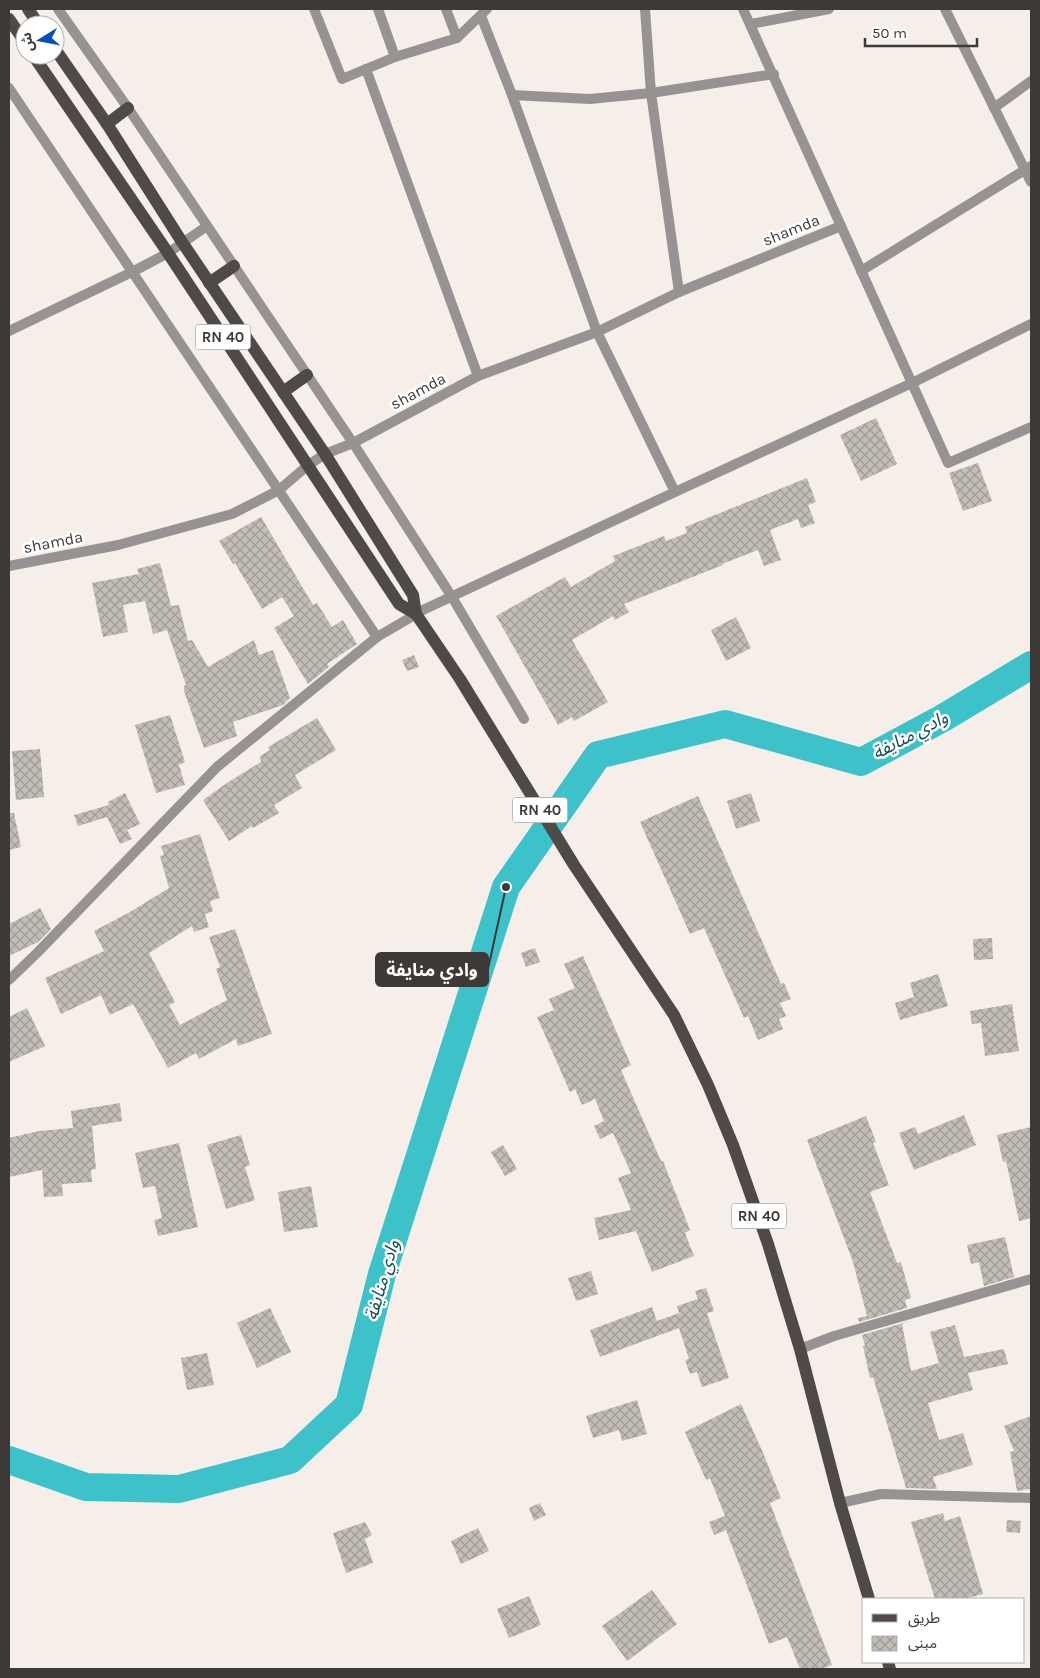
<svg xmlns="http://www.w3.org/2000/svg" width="1040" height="1678" font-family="Karla,'Noto Sans Arabic',sans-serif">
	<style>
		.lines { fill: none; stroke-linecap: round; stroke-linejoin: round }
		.river { stroke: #3ec2ca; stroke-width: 28 }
		.building { fill: url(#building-cross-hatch) }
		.minor { stroke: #979392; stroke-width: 10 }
		.primary { stroke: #4f4947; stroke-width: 12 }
		.labels { text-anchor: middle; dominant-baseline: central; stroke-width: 5; stroke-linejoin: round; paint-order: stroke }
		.shield { fill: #fff; stroke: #767473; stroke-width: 1 }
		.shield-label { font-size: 15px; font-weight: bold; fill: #3c3937 }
		.street-label { font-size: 16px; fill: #3c3937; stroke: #fff }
		.water-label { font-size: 18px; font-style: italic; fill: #144d50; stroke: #fff }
		.leader { fill: none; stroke: #3c3937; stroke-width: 2 }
		.callout-dot { fill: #3c3937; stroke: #fff; stroke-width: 2 }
		.callout { fill: #3c3937; stroke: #3c3937; stroke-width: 2 }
		.callout-label { font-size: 18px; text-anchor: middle; font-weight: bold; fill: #fff }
	</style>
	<defs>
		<pattern id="building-cross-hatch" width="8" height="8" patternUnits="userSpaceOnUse" patternTransform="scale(1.25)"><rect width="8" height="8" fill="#c3bdb7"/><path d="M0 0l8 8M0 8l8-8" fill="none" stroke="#a09b96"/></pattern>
	</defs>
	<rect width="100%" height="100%" fill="#f6efe9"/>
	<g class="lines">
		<path class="river" d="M9,1460L86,1487L179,1489L290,1460L349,1405L382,1274L506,887L598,755L725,724L861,762L943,718L1031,665"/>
	</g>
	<g class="building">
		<path d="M876,418L897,464L861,481L840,435Z"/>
		<path d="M978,463L992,501L963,511L949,473Z"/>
		<path d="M807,478L816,502L808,505L815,523L801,528L798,519L770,530L781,560L764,566L758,550L722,564L723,565L624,604L629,612L615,620L613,616L572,640L608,702L574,721L572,717L558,725L496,616L565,577L571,587L615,561L613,556L664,536L666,541L687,533L685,527Z"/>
		<path d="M261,517L313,605L317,603L332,627L343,620L357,644L327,664L329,667L308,684L274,628L294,616L282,597L262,609L235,563L233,564L219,541Z"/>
		<path d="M160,563L171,606L179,605L188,641L192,640L208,667L254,640L259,655L273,650L290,698L283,705L233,722L237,736L204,748L184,691V686L186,685L167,630L153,634L145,601L123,605L128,632L103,637L92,583L139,574L137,569Z"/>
		<path d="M736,617L751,648L726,661L711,630Z"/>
		<path d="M414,655L419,667L407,671L402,660Z"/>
		<path d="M170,715L185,762L179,765L185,785L156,793L135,725Z"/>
		<path d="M317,718L336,750L295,775L302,788L274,805L279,813L253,828L252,826L229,841L203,800L230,781L261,762L260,756L270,750L268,747Z"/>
		<path d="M40,749L44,797L16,800L12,751Z"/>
		<path d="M125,793L140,824L127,830L132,839L120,844L107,817L78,826L74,815L109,805L108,802Z"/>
		<path d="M751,793L760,821L736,829L727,801Z"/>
		<path d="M698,796L781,984L784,983L791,999L780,1003L786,1016L779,1019L783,1029L758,1040L748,1016L744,1018L704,928L690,934L640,822Z"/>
		<path d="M9,813H14L21,847L9,850Z"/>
		<path d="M200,834L220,898L210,901L213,911L205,914L209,927L194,932L192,926L149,953L175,1002L169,1005L180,1025L227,1000L216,969L220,967L209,937L235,929L272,1034L238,1046L236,1039L199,1059L196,1053L168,1068L133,1004L110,1015L101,995L61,1014L45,978L104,951L94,931L130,912L169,888L160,856L164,855L161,846Z"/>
		<path d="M40,908L51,929L38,942L9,956V924Z"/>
		<path d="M992,938L993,959L974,960L973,939Z"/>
		<path d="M535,948L540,962L526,967L521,953Z"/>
		<path d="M583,956L631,1065L621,1070L661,1161H663L690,1230L685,1233L694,1256L652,1272L636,1231L599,1240L594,1218L631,1210L618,1178L631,1173L613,1133L600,1139L594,1126L604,1121L595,1099L582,1105L575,1089L570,1092L537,1017L554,1010L549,999L575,988L564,964Z"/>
		<path d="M938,974L948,1006L900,1020L895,1003L914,997L910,983Z"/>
		<path d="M1012,1004L1019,1051L985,1056L981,1023L972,1024L970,1011Z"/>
		<path d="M27,1008L45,1046L9,1062V1017Z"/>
		<path d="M120,1103L122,1121L92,1126L96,1169L91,1170L92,1182L62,1184L63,1196L44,1197L42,1170L9,1177V1138L39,1131L73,1128L71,1111Z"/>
		<path d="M964,1115L976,1145L914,1170L899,1133L915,1127L918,1134Z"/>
		<path d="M866,1116L876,1142L873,1143L889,1185L870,1192L897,1263L901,1262L911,1298L905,1300L907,1308L859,1322L858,1318L867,1316L853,1262L807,1140Z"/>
		<path d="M1031,1127V1218L1019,1221L1006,1161L1003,1162L997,1135Z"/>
		<path d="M241,1135L250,1165L245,1167L255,1200L226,1209L207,1145Z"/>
		<path d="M179,1143L198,1227L158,1236L154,1220L162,1218L155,1186L143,1188L135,1153Z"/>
		<path d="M503,1145L517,1169L505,1176L491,1152Z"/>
		<path d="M311,1186L318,1227L284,1232L278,1192Z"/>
		<path d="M1005,1237L1014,1277L984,1286L979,1262L971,1264L967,1245Z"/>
		<path d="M591,1271L598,1294L576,1301L568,1278Z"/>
		<path d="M706,1288L714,1311L707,1313L729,1378L702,1387L697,1372L690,1374L685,1360L689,1359L679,1328L600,1357L590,1330L652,1307L657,1321L679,1313L677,1306L698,1299L695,1291Z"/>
		<path d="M270,1308L291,1352L257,1368L237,1323Z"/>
		<path d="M910,1321L902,1324L911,1371L939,1363L930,1332L955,1325L964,1357L1004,1349L1008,1364L968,1373L973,1390L928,1403L939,1440L963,1433L973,1465L933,1477L937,1489L906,1488L873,1377L870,1378L863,1346H865L862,1335Z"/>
		<path d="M207,1353L214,1385L187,1390L181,1358Z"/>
		<path d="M637,1400L647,1434L622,1441L619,1430L593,1438L586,1416Z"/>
		<path d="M741,1404L764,1455L781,1498L770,1503L832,1665L821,1669H800L787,1637L769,1644L726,1530L714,1535L709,1522L725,1516L710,1478L706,1480L685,1432Z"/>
		<path d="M1031,1416V1489L1017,1491L1010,1452L1014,1451L1004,1426Z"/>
		<path d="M540,1503L546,1515L534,1521L529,1508Z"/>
		<path d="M943,1513L945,1521L960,1516L983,1594L964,1599H935L911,1522Z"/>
		<path d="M1007,1520L1021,1521L1020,1533L1006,1532Z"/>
		<path d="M365,1522L372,1535L365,1539L373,1563L346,1573L333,1533Z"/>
		<path d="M478,1528L489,1551L461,1564L451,1541Z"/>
		<path d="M652,1590L677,1624L627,1661L602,1626Z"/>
		<path d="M529,1596L541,1625L509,1638L497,1609Z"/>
	</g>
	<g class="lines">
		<g class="minor">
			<path d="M58,9L128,108L353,443L452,597L524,719"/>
			<path d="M314,9L342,79L395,57L457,38L487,9"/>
			<path d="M378,9L395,57"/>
			<path d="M446,9L457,38"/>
			<path d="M645,9L651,93L679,292"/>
			<path d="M743,9L948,463L1031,427"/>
			<path d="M945,9L1031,182"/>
			<path d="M481,16L512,95L597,332L675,492"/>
			<path d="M751,24L829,9"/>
			<path d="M366,69L478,376"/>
			<path d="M9,88L377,637"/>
			<path d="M512,95L590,99L651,93L774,74"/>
			<path d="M994,108L1031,81"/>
			<path d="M861,271L1031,166"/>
			<path d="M9,331L132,272L168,253L207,226"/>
			<path d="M9,566L118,545L232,514L279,490L307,466L325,454L353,443L478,376L597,332L679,292L841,226"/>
			<path d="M9,980L37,953L217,767L377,637L425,609L675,492L912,383L1031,324"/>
			<path d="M800,1349L834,1336L1031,1279"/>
			<path d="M840,1503L881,1494L1031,1498"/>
		</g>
		<g class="primary">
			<path d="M28,9L39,25"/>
			<path d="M9,19L25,42"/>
			<path d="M55,49L107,124L182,242L325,454L413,595L416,614L460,679L574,865L674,1015L708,1085L733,1145L768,1244L800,1349L840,1503L869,1599"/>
			<path d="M33,55L168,253L399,604L416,614"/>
			<path d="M107,124L128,108"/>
			<path d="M209,283L234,266"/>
			<path d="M283,392L307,375"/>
			<path d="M888,1662L890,1669"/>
		</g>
	</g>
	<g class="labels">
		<g class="shield">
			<rect x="195.5" y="324.5" width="55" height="25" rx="4"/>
			<rect x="512.5" y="797.5" width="55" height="25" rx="4"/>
			<rect x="731.5" y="1203.5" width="55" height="25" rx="4"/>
		</g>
		<g class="shield-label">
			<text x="223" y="337">RN 40</text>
			<text x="540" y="810">RN 40</text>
			<text x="759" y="1216">RN 40</text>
		</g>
		<g class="street-label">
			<text transform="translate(791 230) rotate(-22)">shamda</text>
			<text transform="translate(418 391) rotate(-28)">shamda</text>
			<text transform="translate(53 542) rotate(-11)">shamda</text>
		</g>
		<g class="water-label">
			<text transform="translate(910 735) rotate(-28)">وادي منايفة</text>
			<text transform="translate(382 1280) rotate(-74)">وادي منايفة</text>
		</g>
	</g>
	<path class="leader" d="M506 887L488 969"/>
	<circle class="callout-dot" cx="506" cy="887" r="5"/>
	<rect class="callout" x="376" y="953" width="112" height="33" rx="5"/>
	<g class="callout-label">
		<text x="432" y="976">وادي منايفة</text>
	</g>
	<rect width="1040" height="1678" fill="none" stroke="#3c3937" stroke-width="20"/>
	<rect x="862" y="1598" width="162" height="65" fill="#ffffff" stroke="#b1b0af"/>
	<rect x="872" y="1614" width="25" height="8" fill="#4f4947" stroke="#b1b0af"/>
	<text x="908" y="1623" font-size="15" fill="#3c3937">طريق</text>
	<rect x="872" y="1636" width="25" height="15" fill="url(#building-cross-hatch)" stroke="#b1b0af"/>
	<text x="908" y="1648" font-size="15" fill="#3c3937">مبنى</text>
	<g transform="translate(40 40) rotate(260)"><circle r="24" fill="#ffffff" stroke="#b1b0af"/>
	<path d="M0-4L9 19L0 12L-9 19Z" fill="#0650ba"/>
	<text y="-8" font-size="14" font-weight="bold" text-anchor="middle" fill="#3c3937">ش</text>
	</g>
	<path d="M865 38v8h112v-8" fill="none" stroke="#3c3937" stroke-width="2.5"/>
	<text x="872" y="38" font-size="15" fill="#3c3937" stroke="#ffffff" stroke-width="4" paint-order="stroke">50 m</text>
</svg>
